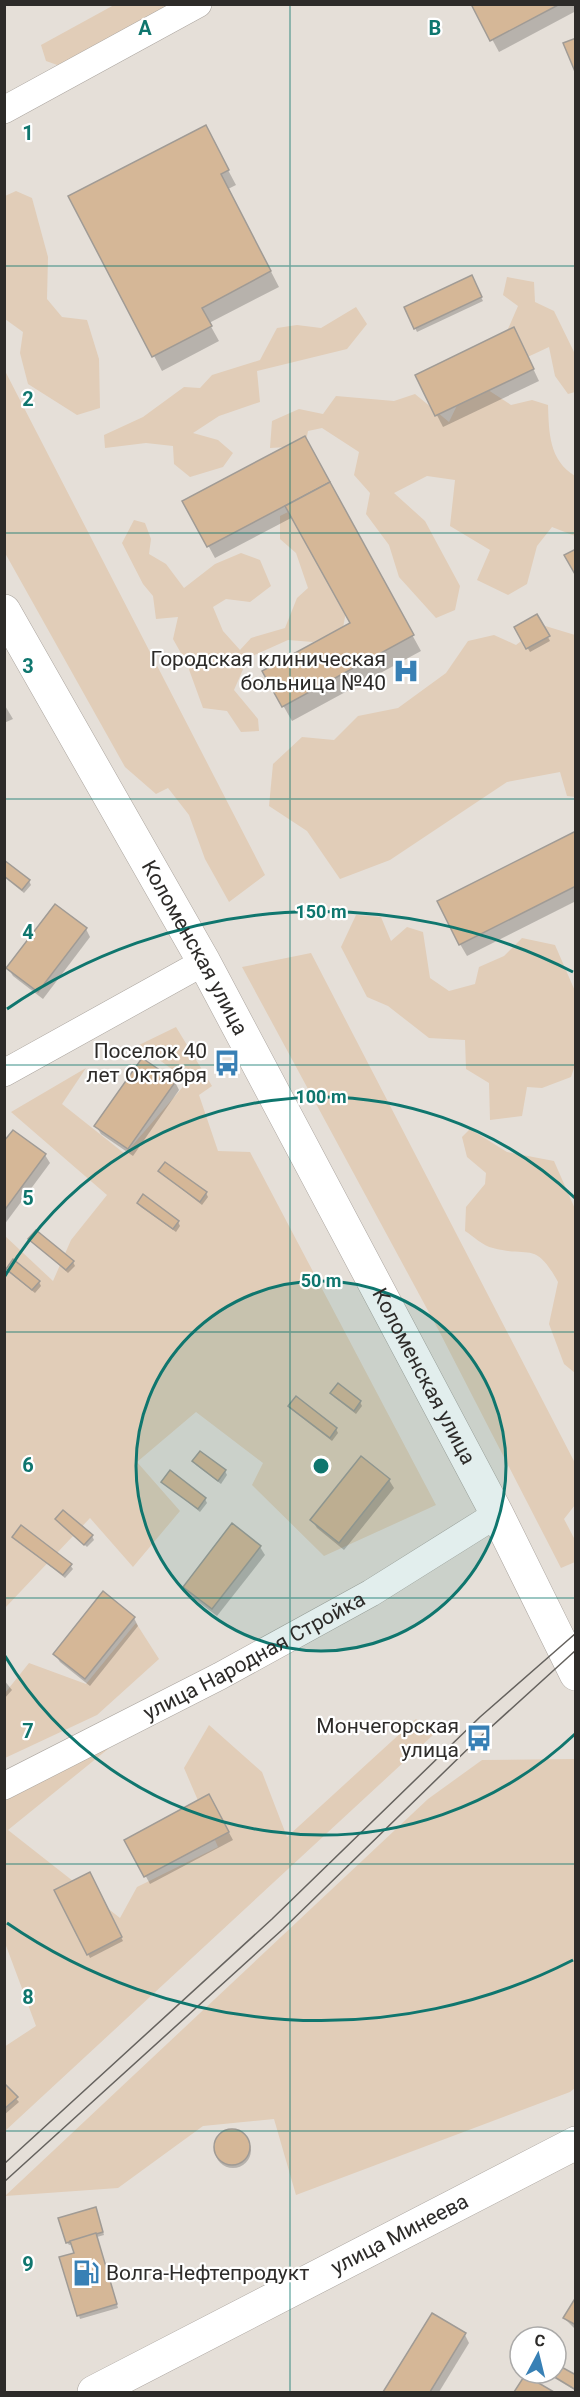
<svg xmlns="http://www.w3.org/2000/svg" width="580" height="2397" font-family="Roboto,sans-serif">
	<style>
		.green { fill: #e1cdb8 }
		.shadow { fill: #0003 }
		.building { fill: #d5b797; stroke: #a09b95; stroke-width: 1.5 }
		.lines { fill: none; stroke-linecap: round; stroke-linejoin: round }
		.street-casing { stroke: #aba59f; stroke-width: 28 }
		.secondary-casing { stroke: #aba59f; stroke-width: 34 }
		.street { stroke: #fff; stroke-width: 27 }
		.secondary { stroke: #fff; stroke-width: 33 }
		.tram { stroke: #65625e; stroke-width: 1.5 }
		.grid { fill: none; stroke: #0f766e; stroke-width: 1.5; stroke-opacity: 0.55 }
		.ring { fill: none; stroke: #0f766e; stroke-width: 3 }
		.labels { text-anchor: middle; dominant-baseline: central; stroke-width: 4.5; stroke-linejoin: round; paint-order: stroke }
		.poi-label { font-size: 21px; fill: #2d2b29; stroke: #fff; text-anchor: end }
		.street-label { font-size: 21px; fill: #2d2b29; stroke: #fff }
		.grid-label { font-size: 20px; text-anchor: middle; font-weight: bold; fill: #0f766e; stroke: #fff; stroke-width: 4.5; stroke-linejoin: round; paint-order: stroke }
		.centre { fill: #0f766e; stroke: #fff; stroke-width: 3 }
		.ring-label { font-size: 18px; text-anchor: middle; font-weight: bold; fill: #0f766e; stroke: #fff; stroke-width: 4.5; stroke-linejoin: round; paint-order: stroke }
	</style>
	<rect width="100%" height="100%" fill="#e5dfd8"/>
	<g class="green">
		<path d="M114,5H170L63,67L46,61L41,45Z"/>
		<path d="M16,191L32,198L48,257L47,299L62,317L87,320L99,359L100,408L77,415L28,384L20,353L23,332L5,319V196Z"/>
		<path d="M507,277L534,282L535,302L554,311L575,354V392L568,394L555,376L549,347L519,361L501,345L518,306L503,295Z"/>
		<path d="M356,307L367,324L347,349L257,371L260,402L219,416L193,433L218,440L233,453L223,467L190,477L174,464L173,446L146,443L105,448L104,435L143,417L184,387L200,388L212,375L260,360L277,328L297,325L321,328Z"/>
		<path d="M4,369L265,875L229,902L205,859L189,815L168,788L156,794L125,767L5,553Z"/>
		<path d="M482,386L511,405L532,400L548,405C549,433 549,460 575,476V536L552,527L537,546L527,584L508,595L477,580L490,550L450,526L455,480L427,476L394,493L425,521L460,586L455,610L436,618L399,577L389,545L366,514L370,493L354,475L359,452L322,428L308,431L305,446L270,448L272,421L299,409L323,414L336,396L394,401L415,394L449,422L461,397Z"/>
		<path d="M294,509L348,600L343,628L313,642L288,640L248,658L234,690L258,719L259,731L241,732L227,711L203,708L187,664L173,639L178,617L156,619L153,596L143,584L122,543L134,520L145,523L151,539L149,554L166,564L184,588L215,564L241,553L260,560L271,586L250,602L226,599L213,607L223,631L240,650L251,638L285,628L297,598L308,588L296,553L280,539V516Z"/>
		<path d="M542,625L575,635V797L567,796L560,772L507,782L390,860L340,879L307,831L269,806L273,764L302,737L334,740L358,716L398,708L446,673L468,641L494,635L516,645Z"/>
		<path d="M356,915L381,917L391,941L407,927L423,932L430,978L449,991L475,984L479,967L504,956L522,938L555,945L575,991V1065L571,1077L542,1088L527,1087L522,1116L490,1120L489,1083L466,1069L465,1040L429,1038L388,1006L367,997L341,947Z"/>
		<path d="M311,953L575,1463V1505L564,1519L575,1540V1562L561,1568L439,1331L242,967Z"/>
		<path d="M176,1027L212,1086L199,1095L218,1151L250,1152L436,1505L324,1556L252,1485L263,1463L196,1412L137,1462L180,1511L133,1567L90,1518L5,1608L4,1235L53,1281L71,1240L107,1195L11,1112L86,1068L62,1104L125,1154L188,1081L139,1045Z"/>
		<path d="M470,1129L507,1152L554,1161L575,1209V1373L564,1364L549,1324L558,1282C535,1240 530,1258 493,1248C483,1246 473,1236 465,1231L466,1207L485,1184L486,1173L467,1157L462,1137Z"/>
		<path d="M136,1623L159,1659L97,1715L5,1758V1693L29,1663L86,1684Z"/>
		<path d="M416,1719L433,1735L5,2131L4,2047L36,2026L5,1943V1792L101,1742L108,1749L8,1830L120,1918L137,1887L218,1847L184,1768L209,1725L262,1772L287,1837Z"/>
		<path d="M575,1759L576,2087L570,2092L296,2195L274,2119L203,2126L118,2188L5,2196L428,1799L482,1760Z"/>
	</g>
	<g class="shadow">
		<path d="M473,4H576V11L499,52Z"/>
		<path d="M213,142L236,185L228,189L279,287L209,323L219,341L162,371L70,197Z"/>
		<path d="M471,277L483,301L417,332L406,308Z"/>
		<path d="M520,341L539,381L443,427L417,376Z"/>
		<path d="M304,438L421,651L292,721L264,672L352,624L293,517L215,558L184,501Z"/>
		<path d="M537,616L550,641L530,652L516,628Z"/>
		<path d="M4,704L13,719L4,723Z"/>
		<path d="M576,833V901L467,956L460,944Z"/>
		<path d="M4,862L29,881L31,885L24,893L4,877Z"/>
		<path d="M86,929L90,937L43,999L13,976L8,968Z"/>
		<path d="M175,1082L179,1090L133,1156L101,1134L96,1126Z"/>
		<path d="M13,1132L45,1155L50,1163L4,1225V1144Z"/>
		<path d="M159,1171L206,1193L208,1197L202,1205Z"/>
		<path d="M143,1196L178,1222L180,1226L176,1232L141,1207L138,1203Z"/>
		<path d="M30,1239L73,1262L75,1266L68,1273Z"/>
		<path d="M14,1262L39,1282L41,1286L35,1293L10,1273L8,1269Z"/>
		<path d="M338,1385L360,1402L362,1406L356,1414L334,1397L332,1393Z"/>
		<path d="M296,1399L336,1429L338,1433L332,1441L292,1410L290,1406Z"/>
		<path d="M201,1453L225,1471L227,1475L221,1484L196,1465L194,1461Z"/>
		<path d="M389,1480L394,1488L344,1550L317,1528L312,1520Z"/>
		<path d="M163,1482L205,1499L207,1503L200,1512Z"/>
		<path d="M57,1519L92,1536L94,1540L87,1547Z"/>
		<path d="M14,1537L70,1565L73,1569L65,1578Z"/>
		<path d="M260,1547L265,1555L217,1616L189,1595L184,1587Z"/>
		<path d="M134,1618L138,1626L90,1686L60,1662L55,1654Z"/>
		<path d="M4,1680L12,1690L4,1699Z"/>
		<path d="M209,1796L233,1840L150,1884L126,1840Z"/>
		<path d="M89,1874L123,1941L90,1958L56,1891Z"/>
		<path d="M4,2085L19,2102L4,2115Z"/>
		<circle cx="233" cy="2150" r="18"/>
		<path d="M97,2212L104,2235L97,2237L118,2308L80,2319L61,2258L76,2254L73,2244L69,2245L67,2242Z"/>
		<path d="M576,2300V2330L564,2318Z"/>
		<path d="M432,2315L465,2335L469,2343L439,2392H385Z"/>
		<path d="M556,2366L576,2377V2391L546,2373H556Z"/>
	</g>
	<g class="building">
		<path d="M471,4H560L490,41Z"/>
		<path d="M576,38V74L563,43Z"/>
		<path d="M206,125L229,170L221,174L271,271L202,308L212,326L152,357L68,196Z"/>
		<path d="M472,275L482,297L414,329L404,307Z"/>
		<path d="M514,327L534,369L435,416L415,375Z"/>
		<path d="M305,436L330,482L207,547L182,501Z"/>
		<path d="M330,482L414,635L282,707L262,671L350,623L285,506Z"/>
		<path d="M576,549V576L564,555Z"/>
		<path d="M537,614L550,636L526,649L514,627Z"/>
		<path d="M576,831V886L459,945L437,901Z"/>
		<path d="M4,860L30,880L22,890L4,876Z"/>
		<path d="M55,904L87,928L38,992L6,968Z"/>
		<path d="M142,1058L176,1081L128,1149L94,1126Z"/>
		<path d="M13,1130L46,1154L4,1211V1141Z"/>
		<path d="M165,1162L207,1192L200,1202L158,1171Z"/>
		<path d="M143,1194L179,1221L173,1229L137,1203Z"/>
		<path d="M36,1230L74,1261L66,1270L28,1239Z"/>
		<path d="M13,1259L40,1281L32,1290L6,1269Z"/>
		<path d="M338,1383L361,1401L354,1411L330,1393Z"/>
		<path d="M296,1396L337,1428L330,1438L288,1406Z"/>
		<path d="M200,1451L226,1470L218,1481L192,1461Z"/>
		<path d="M361,1456L390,1479L339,1543L310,1520Z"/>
		<path d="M170,1470L206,1498L198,1509L161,1482Z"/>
		<path d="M63,1510L93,1535L84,1545L55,1519Z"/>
		<path d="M232,1523L261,1546L212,1609L183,1587Z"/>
		<path d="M21,1525L72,1564L63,1575L12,1537Z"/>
		<path d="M103,1591L135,1617L85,1679L53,1654Z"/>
		<path d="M209,1794L229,1832L144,1877L124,1840Z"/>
		<path d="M90,1872L122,1937L87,1955L54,1890Z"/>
		<path d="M4,2083L18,2097L4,2109Z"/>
		<circle cx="232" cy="2147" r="18"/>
		<path d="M96,2207L103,2232L66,2243L58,2218Z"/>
		<path d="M96,2233L117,2304L77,2316L59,2257L74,2253L70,2241Z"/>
		<path d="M576,2297V2325L563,2318Z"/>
		<path d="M432,2313L466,2333L430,2392H383Z"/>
		<path d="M556,2364L576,2375V2390L548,2373H556Z"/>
		<path d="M525,2375L554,2392H514Z"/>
	</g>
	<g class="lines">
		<g class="street-casing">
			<g id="street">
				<path d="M4,110L198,4"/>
				<path d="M4,1073L204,962"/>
				<path id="s1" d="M4,1786L220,1676L371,1593L497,1514"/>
			</g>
		</g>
		<g class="secondary-casing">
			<g id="secondary">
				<path id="s2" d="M4,611L204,962L497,1514L576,1674"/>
				<path id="s3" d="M94,2392L576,2143"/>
			</g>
		</g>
		<use href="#street" class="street"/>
		<use href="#secondary" class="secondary"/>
		<g class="tram">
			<path d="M4,2164L272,1919L480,1717L576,1633"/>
			<path d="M4,2182L283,1929L479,1738L576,1650"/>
		</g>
	</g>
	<path class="grid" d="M290,4V2392M4,266H576M4,533H576M4,799H576M4,1065H576M4,1332H576M4,1598H576M4,1864H576M4,2131H576"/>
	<circle cx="321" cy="1466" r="185" fill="#0f766e" fill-opacity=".12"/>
	<g class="ring">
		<circle cx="321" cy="1466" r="185"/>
		<path d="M575 1734A369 369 0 0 1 5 1656M5 1276A369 369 0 0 1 575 1198"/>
		<path d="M573 1960A554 554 0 0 1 7 1923M7 1009A554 554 0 0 1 573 972"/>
	</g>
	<defs>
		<g id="hospital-bare" transform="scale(2.07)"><path d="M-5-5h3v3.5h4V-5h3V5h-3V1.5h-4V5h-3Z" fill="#3880b5" stroke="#fff" stroke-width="2.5" paint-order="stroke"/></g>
		<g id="bus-bare" transform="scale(2.07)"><path d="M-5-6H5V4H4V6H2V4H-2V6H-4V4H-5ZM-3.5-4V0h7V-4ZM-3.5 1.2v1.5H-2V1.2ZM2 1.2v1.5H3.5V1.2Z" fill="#3880b5" stroke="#fff" stroke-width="2.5" paint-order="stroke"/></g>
		<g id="fuel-bare" transform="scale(2.07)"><path d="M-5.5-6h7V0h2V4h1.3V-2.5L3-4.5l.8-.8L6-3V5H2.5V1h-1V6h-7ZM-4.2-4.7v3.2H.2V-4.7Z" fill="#3880b5" stroke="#fff" stroke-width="2.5" paint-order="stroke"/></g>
	</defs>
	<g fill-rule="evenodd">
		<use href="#hospital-bare" x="406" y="671"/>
		<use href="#bus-bare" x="227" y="1063"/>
		<use href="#bus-bare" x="479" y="1738"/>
		<use href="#fuel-bare" x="86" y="2273"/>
	</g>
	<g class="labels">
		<g class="poi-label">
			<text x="386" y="659">Городская клиническая<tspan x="386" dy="24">больница №40</tspan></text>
			<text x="207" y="1051">Поселок 40<tspan x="207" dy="24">лет Октября</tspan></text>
			<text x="459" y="1726">Мончегорская<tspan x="459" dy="24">улица</tspan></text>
			<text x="106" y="2273" text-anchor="start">Волга-Нефтепродукт</text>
		</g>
		<g class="street-label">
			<text stroke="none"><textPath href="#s2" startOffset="387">Коломенская улица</textPath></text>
			<text stroke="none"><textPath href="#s2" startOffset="873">Коломенская улица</textPath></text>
			<text stroke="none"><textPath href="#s1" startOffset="282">улица Народная Стройка</textPath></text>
			<text stroke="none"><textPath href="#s3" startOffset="344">улица Минеева</textPath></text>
		</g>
	</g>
	<g class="grid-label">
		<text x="145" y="35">A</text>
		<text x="435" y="35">B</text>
		<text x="28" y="140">1</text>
		<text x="28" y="406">2</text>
		<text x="28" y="673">3</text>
		<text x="28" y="939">4</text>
		<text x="28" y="1205">5</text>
		<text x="28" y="1472">6</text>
		<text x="28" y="1738">7</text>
		<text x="28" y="2004">8</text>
		<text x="28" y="2271">9</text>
	</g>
	<circle cx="321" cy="1466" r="9" class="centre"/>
	<g class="ring-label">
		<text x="321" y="918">150 m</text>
		<text x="321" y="1103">100 m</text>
		<text x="321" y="1287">50 m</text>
	</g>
	<rect width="580" height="2397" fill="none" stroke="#2d2b29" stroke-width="12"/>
	<g transform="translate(538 2355) rotate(7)"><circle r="28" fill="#ffffff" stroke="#abaaa9" stroke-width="1.5"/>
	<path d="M0-4.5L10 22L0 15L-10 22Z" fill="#3880b5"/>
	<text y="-9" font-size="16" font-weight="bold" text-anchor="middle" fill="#2d2b29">С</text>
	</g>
</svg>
